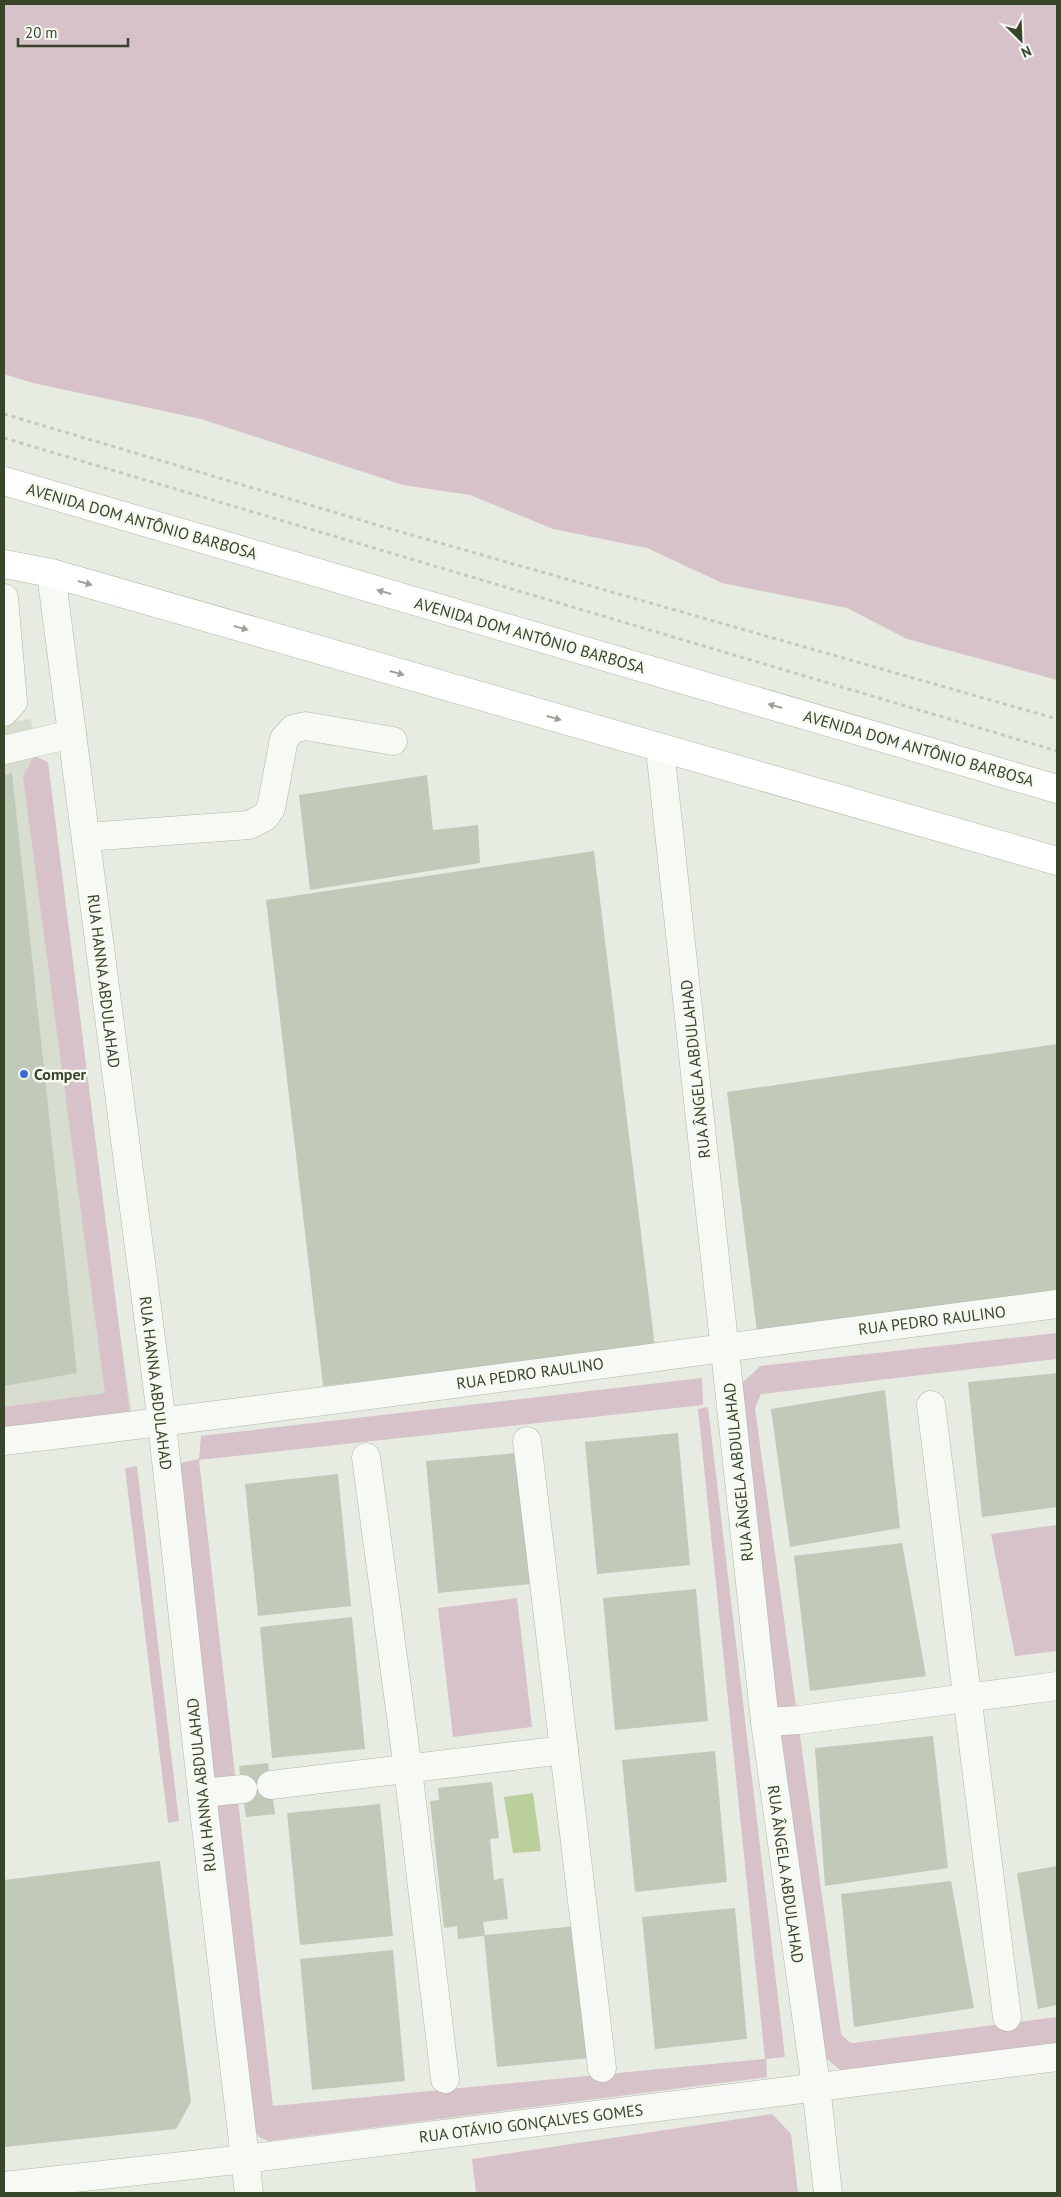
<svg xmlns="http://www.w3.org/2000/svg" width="1061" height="2197" font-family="'PT Sans',sans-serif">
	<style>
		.built { fill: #d7ded0 }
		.green { fill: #d7c2ca }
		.water { fill: #bacf99 }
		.building { fill: #c1cab8 }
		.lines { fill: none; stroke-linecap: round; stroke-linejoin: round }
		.minor-casing { stroke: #afb7a6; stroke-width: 29 }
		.major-casing { stroke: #adb9a0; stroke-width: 29 }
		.path { stroke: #c5cac0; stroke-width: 3; stroke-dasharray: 4 4; stroke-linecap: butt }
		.minor { stroke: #f7f9f5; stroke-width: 28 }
		.major { stroke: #fff; stroke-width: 28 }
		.oneway { fill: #9ba294 }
		.poi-dot { fill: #3a68dd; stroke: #f6f9f2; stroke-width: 2 }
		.labels { text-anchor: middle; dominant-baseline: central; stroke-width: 5; stroke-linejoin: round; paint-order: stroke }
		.street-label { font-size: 16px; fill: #374628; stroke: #f6f9f2 }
		.poi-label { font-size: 16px; font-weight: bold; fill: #374628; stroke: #f6f9f2; text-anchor: start }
	</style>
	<rect width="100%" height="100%" fill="#e7ece2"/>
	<path class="built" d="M31,719L132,1415L4,1426V723Z"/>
	<g class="green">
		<path d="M4,4H1057V680L907,639L847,608L722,583L647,548L553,529L470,495L403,485L201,419L33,383L4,374Z"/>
		<path d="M34,756L48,762L130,1414L4,1430V1407L105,1393L23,777Z"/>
		<path d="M1057,1333V1359L761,1394L755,1408L841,2034L849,2042L853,2043L1057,2017V2045L845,2074L821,2054L733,1392L760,1366Z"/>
		<path d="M702,1378L703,1405L199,1460L273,2106L765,2059L698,1409L708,1407L785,2057L766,2059L767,2077L268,2141L259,2137L247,2112L175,1464L199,1459L201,1436Z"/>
		<path d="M137,1466L179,1821L168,1823L125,1468Z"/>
		<path d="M1057,1525V1651L1015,1656L991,1534Z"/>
		<path d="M517,1598L532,1727L453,1737L438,1608Z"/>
		<path d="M772,2114L791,2134L798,2193H476L472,2159Z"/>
	</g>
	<path class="water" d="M533,1793L541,1851L513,1853L504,1797Z"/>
	<g class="building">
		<path d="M12,773L77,1373L4,1386V776Z"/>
		<path d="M427,775L433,830L478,825L480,863L310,890L299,795Z"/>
		<path d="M594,851L655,1347L323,1386L266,900Z"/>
		<path d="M1057,1044V1295L757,1332L727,1092Z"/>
		<path d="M1057,1373V1507L982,1517L968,1382Z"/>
		<path d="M885,1390L900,1528L790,1547L771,1409Z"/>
		<path d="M678,1433L690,1565L597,1574L585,1442Z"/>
		<path d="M518,1453L531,1584L438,1593L426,1461Z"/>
		<path d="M338,1474L351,1606L258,1616L245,1484Z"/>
		<path d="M902,1543L926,1676L810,1691L794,1556Z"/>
		<path d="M696,1589L708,1721L615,1730L603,1598Z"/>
		<path d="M352,1617L365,1749L272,1758L260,1627Z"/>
		<path d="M933,1736L948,1868L825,1886L815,1748Z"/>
		<path d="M715,1751L727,1882L635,1892L622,1760Z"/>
		<path d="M268,1763L275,1814L246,1817L239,1766Z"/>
		<path d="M492,1782L499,1838L490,1839L494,1880L503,1878L508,1919L483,1922L485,1935L577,1926L590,2058L497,2067L484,1936L458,1939L457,1926L444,1928L430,1801L439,1800L438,1788Z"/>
		<path d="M380,1804L393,1936L300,1945L287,1813Z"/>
		<path d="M160,1861L191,2102L176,2129L4,2147V1880Z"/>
		<path d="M1057,1866V2005L1038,2009L1017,1873Z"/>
		<path d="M951,1881L974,2008L854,2027L841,1894Z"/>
		<path d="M735,1908L747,2039L655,2049L642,1917Z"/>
		<path d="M393,1950L405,2081L312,2090L300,1959Z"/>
	</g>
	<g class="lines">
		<g class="minor-casing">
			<g id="minor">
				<path d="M51,573L162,1423L202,1793L249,2193"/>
				<path d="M4,598L13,702L4,712"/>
				<path d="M660,749L765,1722L816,2086L828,2193"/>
				<path d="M4,750L72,734"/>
				<path d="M86,837L249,825L265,817L271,808L284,739L293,729L305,726L393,741"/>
				<path d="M931,1405L1007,2017"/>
				<path d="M4,1441C355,1400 706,1349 1057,1304"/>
				<path d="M527,1441L602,2068"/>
				<path d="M366,1457L408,1769L445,2079"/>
				<path d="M765,1722L800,1720L1057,1686"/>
				<path d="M271,1785L564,1750"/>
				<path d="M202,1793L243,1789"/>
				<path d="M4,2186L245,2159L1057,2057"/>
			</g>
		</g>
		<g class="major-casing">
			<g id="major">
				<path d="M4,481L1057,789"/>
				<path d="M4,564L51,573L1057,861"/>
			</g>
		</g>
		<g class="path">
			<path d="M4,414L384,527L1057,719"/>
			<path d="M4,438L1057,751"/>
		</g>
		<use href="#minor" class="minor"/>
		<use href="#major" class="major"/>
	</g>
	<defs><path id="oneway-solid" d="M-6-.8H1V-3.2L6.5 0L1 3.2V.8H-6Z" transform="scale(1.25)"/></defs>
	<g class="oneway">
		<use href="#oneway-solid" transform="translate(85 583) rotate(16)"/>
		<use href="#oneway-solid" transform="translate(384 592) rotate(-164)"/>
		<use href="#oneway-solid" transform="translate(241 628) rotate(16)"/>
		<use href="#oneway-solid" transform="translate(397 673) rotate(16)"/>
		<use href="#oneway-solid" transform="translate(775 706) rotate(-164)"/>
		<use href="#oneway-solid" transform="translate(554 718) rotate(16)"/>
	</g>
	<circle class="poi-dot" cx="24" cy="1074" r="5"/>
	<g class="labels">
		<g class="street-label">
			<text transform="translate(142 521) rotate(16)">AVENIDA DOM ANTÔNIO BARBOSA</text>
			<text transform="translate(530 635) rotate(16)">AVENIDA DOM ANTÔNIO BARBOSA</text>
			<text transform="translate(919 748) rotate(16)">AVENIDA DOM ANTÔNIO BARBOSA</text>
			<text transform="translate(104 981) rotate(83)">RUA HANNA ABDULAHAD</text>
			<text transform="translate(695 1069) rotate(-96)">RUA ÂNGELA ABDULAHAD</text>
			<text transform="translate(932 1320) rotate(-7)">RUA PEDRO RAULINO</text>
			<text transform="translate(530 1373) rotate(-8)">RUA PEDRO RAULINO</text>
			<text transform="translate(156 1383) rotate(83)">RUA HANNA ABDULAHAD</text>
			<text transform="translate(738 1472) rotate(-96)">RUA ÂNGELA ABDULAHAD</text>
			<text transform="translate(201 1785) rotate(-96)">RUA HANNA ABDULAHAD</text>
			<text transform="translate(786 1874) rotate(82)">RUA ÂNGELA ABDULAHAD</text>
			<text transform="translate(531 2123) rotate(-7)">RUA OTÁVIO GONÇALVES GOMES</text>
		</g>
		<g class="poi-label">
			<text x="34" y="1074">Comper</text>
		</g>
	</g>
	<rect width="1061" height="2197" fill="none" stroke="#374628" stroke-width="10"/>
	<g transform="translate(1021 40) rotate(156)" stroke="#f6f9f2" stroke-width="4" paint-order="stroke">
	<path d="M0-4L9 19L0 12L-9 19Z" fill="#374628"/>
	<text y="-8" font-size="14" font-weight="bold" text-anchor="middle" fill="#374628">N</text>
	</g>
	<path d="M18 38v8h110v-8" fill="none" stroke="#374628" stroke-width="2.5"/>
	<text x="25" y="38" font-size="15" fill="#374628" stroke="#f6f9f2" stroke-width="4" paint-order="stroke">20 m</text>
</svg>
